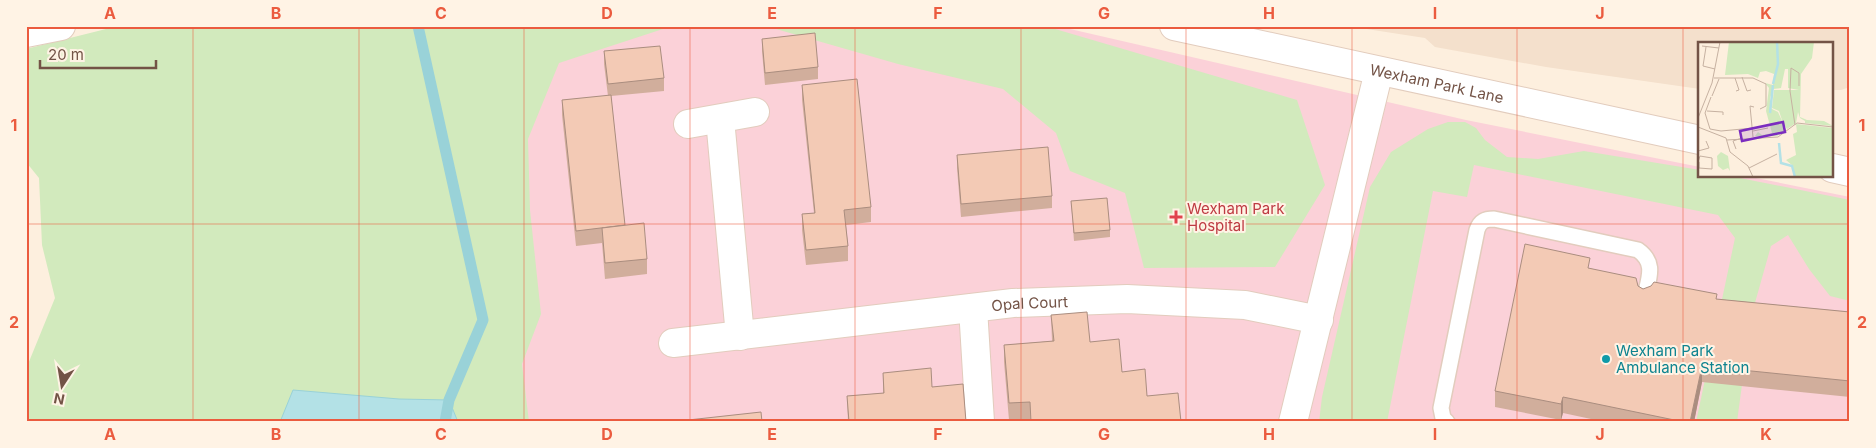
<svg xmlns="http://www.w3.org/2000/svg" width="1876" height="448" font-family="Inter,sans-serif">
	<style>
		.residential { fill: #f4e0cc }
		.medical { fill: #fbd1d8 }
		.green { fill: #d2eabd }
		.water { fill: #b3e1e6; stroke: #99d2d8 }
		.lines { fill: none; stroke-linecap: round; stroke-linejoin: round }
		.stream { stroke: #99d2d8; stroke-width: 11 }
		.service-casing { stroke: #e2ccbd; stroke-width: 18 }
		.minor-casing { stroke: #e2ccbd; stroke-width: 30 }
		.service { stroke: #fff; stroke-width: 15 }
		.minor { stroke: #fff; stroke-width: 28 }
		.wall { fill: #d1ae9c }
		.shaded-wall { fill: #aa8d7f }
		.building { fill: #f3cab5; stroke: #aa8d7f }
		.grid { fill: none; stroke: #eb5b3f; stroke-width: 1; stroke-opacity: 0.55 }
		.health-dot { fill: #e0444e; stroke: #fff3e5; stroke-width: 2 }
		.culture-dot { fill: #0f9aa8; stroke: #fff3e5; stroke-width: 2 }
		.labels { text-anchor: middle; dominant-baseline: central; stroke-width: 4; stroke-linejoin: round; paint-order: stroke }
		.street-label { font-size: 15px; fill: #735346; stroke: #fff3e5 }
		.health-label { font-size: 15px; fill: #be3a42; stroke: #fff3e5; text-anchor: start }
		.culture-label { font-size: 15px; fill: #0d838f; stroke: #fff3e5; text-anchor: start }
		.inset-river { fill: none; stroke: #b3e1e6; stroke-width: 2.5 }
		.inset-road { fill: none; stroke: #c6b1a1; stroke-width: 1 }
		.view { fill: #7b2cbf; fill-opacity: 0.15; stroke: #7b2cbf; stroke-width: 2.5 }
		.inset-edge { fill: none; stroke: #735346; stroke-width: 2.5 }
		.neatline { fill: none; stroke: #eb5b3f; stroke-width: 2 }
		.grid-label { font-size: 16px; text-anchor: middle; font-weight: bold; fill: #eb5b3f }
	</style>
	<rect width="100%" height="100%" fill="#fdefde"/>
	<path class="residential" d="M1347,26H1850V87L1841,90H1832V44H1700V89L1546,67L1435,47L1425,38Z"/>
	<path class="medical" d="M505,26H1057L1466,120L1700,167V176H1746L1850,197V422H505Z"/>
	<g class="green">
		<path d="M118,26H1045L1297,100L1325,185L1275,267L1144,268L1125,193L1070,171L1056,133L1003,89L898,64L776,29L666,28L559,63L528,139L530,210L541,314L522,364L529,422H26V369L55,298L42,245L39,178L26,162V49Z"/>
		<path d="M1448,122H1465L1476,128L1485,140L1507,157L1538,159L1584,151L1700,170V176H1730L1850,200V301L1830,296L1809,269L1788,235L1771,246L1751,317L1737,422H1696L1735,238L1718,215L1474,165L1467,197L1433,191L1387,422H1319L1322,397L1370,187L1391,152L1428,129Z"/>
	</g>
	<path class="water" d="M293,390L399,399L449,400L458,422H280Z"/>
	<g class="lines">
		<path class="stream" d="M418,26L483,320L449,400L445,422"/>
		<g class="service-casing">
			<path id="service" d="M1447,422L1443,418L1441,408L1477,230C1480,221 1485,219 1494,219L1638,250C1656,263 1649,277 1645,296"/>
		</g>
		<g class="minor-casing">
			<g id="minor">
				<path id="s1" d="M1174,26L1700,140"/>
				<path d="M26,33L61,26"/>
				<path d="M720,119L740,336"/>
				<path d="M688,124L755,112"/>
				<path d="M1832,168L1850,172"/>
				<path d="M973,308L980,422"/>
				<path id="s2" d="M673,343L1013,303L1127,299L1245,305L1319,320"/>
				<path d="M1293,422L1379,71"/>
			</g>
		</g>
		<use href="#service" class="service"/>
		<use href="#minor" class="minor"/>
	</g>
	<g class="wall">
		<path d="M762,39L818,67V79L765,85L762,51Z"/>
		<path d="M604,51L664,78V91L611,96L625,225L647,259V274L605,279L602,243L576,246L562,115V100L608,96L604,64Z"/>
		<path d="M802,85L871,207V222L846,225L848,246V261L806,265L802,230V214L814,213L802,100Z"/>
		<path d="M957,155L1052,196V208L961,217L957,168Z"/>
		<path d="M1071,201L1110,230V237L1074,241Z"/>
		<path d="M1590,268L1638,286L1643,289L1717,299L1850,312V397L1702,382L1694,422H1605L1563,413L1561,420L1495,407V391Z"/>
		<path d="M1051,315L1090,342L1147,396L1181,422H1030V419L1009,420L1004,362V345L1052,341Z"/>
		<path d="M883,373L932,387L966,422H848L847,396L883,393Z"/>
	</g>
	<g class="shaded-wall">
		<path d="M1702,366V382L1694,422H1690Z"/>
		<path d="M1563,397V413L1561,420V404Z"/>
	</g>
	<g class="building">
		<path d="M815,33L818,67L765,73L762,39Z"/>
		<path d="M660,46L664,78L608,84L604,51Z"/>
		<path d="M857,79L871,207L844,210L848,246L806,250L802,214L815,213L802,85Z"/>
		<path d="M611,95L625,225L576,231L562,100Z"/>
		<path d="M1048,147L1052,196L961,204L957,155Z"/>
		<path d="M1107,198L1110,230L1074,233L1071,201Z"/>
		<path d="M644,223L647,259L605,263L602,228Z"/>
		<path d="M1525,244L1590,258L1588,268L1636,278L1638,286L1643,289L1651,286L1654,282L1717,294L1716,299L1850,312V381L1702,366L1690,422H1684L1563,397L1561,404L1495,391Z"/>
		<path d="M1087,312L1090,342L1119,339L1122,372L1145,369L1147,396L1178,393L1181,422H1031L1030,402L1009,403L1004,345L1054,341L1051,315Z"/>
		<path d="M931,368L932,387L963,384L966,422H849L847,396L884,393L883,373Z"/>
		<path d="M761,412L762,422H670Z"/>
	</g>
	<path class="grid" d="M193,26V422M359,26V422M524,26V422M690,26V422M855,26V422M1021,26V422M1186,26V422M1352,26V422M1517,26V422M1683,26V422M26,224H1850"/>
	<path class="health-dot" d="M1173.5 209.5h5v5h5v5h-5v5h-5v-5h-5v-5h5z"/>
	<circle class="culture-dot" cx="1606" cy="359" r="5"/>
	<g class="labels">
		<g class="street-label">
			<text stroke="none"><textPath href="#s1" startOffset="269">Wexham Park Lane</textPath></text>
			<text stroke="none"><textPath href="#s2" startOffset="359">Opal Court</textPath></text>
		</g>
		<g class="health-label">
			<text x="1187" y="208">Wexham Park<tspan x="1187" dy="17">Hospital</tspan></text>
		</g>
		<g class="culture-label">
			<text x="1616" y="350">Wexham Park<tspan x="1616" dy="17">Ambulance Station</tspan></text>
		</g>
	</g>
	<g transform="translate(1698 42)">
		<rect width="135" height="135" fill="#fdefde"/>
		<path d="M31,0H116L114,16L103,32L102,75L109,78L126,79L135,84L107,81V79L102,76L100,70L98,81L89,87L85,81L88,88L79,94H57L60,90L64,93L74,91L68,69L71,46L67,41L75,43L76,32L68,29L62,30L60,36L50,32L27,33ZM87,27H90V46L101,48H76L74,66L81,69L85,81L80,70L72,66V56L75,47L83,46ZM98,82L135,86V135H96L95,124L88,118L98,113L95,92L99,90ZM23,110L30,114L32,129L30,126L25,128L20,124L19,114Z" fill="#d2eabd" fill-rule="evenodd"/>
		<path class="inset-river" d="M75,42L80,22L79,0M72,71L75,43M81,101L83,121L94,124L97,135"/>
		<path class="inset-road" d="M4,4L21,6M8,5L5,24L17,27M44,35L49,49L53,48M16,36H37L41,48L38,49M37,36H55L68,42V64L62,67M14,54L21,37M9,69L25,70V73M0,76L14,41L22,0M97,83L92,49L93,26L101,31V44M0,85L28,96L32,110L50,124L55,135M12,87L23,89L55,86M12,87L7,71L13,55M55,89L70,86M55,95L52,64L56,65M29,98L80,95L99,81L135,85M38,107L35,99L44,96M0,109L11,106L8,99M0,120L2,114L14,116V127L1,126V120M51,126L79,112"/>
		<path class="view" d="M85,80L87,90L44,99L42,89Z"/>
		<rect width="135" height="135" class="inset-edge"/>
	</g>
	<rect width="1876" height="448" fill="none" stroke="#fff3e5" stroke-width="55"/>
	<g transform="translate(62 386) rotate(192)" stroke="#fff3e5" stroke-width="4" paint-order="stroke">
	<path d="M0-4L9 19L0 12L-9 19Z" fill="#735346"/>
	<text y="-8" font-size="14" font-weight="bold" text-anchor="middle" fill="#735346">N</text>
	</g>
	<path d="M40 60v8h116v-8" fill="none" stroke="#735346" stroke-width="2.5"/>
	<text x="48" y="60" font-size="15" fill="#735346" stroke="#fff3e5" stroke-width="4" paint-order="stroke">20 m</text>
	<rect x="28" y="28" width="1820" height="392" class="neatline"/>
	<g class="grid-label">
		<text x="110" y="19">A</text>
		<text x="276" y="19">B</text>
		<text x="441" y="19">C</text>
		<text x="607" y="19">D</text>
		<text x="772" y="19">E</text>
		<text x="938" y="19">F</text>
		<text x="1104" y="19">G</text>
		<text x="1269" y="19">H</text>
		<text x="1435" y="19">I</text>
		<text x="1600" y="19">J</text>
		<text x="1766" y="19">K</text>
		<text x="14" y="131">1</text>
		<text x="1862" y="131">1</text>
		<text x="14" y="328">2</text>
		<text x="1862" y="328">2</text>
		<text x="110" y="440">A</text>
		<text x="276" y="440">B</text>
		<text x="441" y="440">C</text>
		<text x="607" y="440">D</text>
		<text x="772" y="440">E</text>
		<text x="938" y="440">F</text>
		<text x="1104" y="440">G</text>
		<text x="1269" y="440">H</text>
		<text x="1435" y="440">I</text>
		<text x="1600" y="440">J</text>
		<text x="1766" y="440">K</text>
	</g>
</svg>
